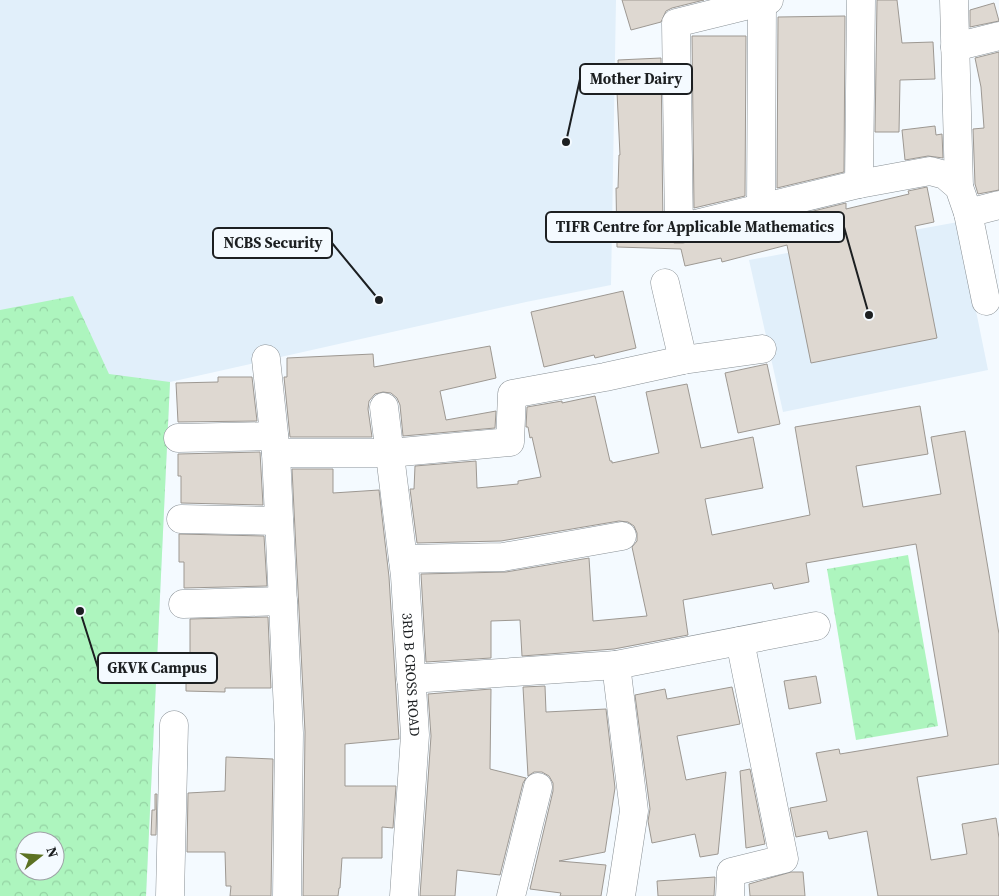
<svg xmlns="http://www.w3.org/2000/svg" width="999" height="896" font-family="'Source Serif 4',serif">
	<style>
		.built { fill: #e1effa; fill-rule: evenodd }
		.forest { fill: url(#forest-crowns); fill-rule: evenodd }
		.building { fill: #ded8d1; stroke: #9d9892 }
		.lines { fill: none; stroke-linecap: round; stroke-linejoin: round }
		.minor-casing { stroke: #899095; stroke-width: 29 }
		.tertiary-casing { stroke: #899095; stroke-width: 29 }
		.minor { stroke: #fff; stroke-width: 28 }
		.tertiary { stroke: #fff; stroke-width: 28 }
		.labels { text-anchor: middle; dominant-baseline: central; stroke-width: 5; stroke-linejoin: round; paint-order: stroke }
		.street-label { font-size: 14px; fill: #1c1f21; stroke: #f4faff }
		.leader { fill: none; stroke: #1c1f21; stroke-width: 2 }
		.callout-dot { fill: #1c1f21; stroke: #f4faff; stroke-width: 2 }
		.callout { fill: #f4faff; stroke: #1c1f21; stroke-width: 2 }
		.callout-label { font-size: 15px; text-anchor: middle; font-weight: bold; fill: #1c1f21 }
	</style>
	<defs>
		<pattern id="forest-crowns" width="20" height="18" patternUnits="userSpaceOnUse" patternTransform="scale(1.25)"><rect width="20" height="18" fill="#adf5be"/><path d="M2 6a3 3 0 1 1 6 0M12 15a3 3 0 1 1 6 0" fill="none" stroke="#94d2a3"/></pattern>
	</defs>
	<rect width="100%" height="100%" fill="#f4faff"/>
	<g class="built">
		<path d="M0,0H616L611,285L526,302L170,382L146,896H0ZM25,841H55V871H25Z"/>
		<path d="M958,222L988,370L783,412L749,260Z"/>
	</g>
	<g class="forest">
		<path d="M73,296L109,374L170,382L146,896H0V310ZM25,841H55V871H25Z"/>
		<path d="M908,555L938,726L856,740L827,569Z"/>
	</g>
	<g class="building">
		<path d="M622,0H704L672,8L666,11L661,22L631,30Z"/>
		<path d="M877,0H897L902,43L933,42L935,79L900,80L899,132H875Z"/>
		<path d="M994,3L999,21L970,27V10Z"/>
		<path d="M845,16L844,172L777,188L778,17Z"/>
		<path d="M692,36H746L745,196L694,208Z"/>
		<path d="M999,52V190L978,194L975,184L973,129L984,128L981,87L975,58Z"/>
		<path d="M661,58L663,228L667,237L674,243H683L846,203V209L909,194L908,191L927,187L934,222L915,226L937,338L811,363L787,245L722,262L721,258L685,266L681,249L617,247L616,188H618L619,155H620L617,92H619L618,60Z"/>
		<path d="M935,126L936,135L942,134L943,158L928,156L905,160L902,130Z"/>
		<path d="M623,291L636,348L595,358L594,355L544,367L531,312Z"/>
		<path d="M490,346L496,378L440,391L446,420L496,411L495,428L403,436L400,405L397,398L391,393L383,392L375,394L369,401L368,409L372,437H290L284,377H287V358L373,354L374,367Z"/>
		<path d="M767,364L780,424L738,433L725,373Z"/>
		<path d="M218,377H252L257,421L178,422L176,383L218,382Z"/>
		<path d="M687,384L701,448L753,437L763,488L705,499L712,535L810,515L795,427L920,406L928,454L856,466L863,507L941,494L931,437L965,431L999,634V764L917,777L931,860L967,854L962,824L996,818L999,838V896H878L867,831L829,839L827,831L796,837L790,808L827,801L816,753L839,749L840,754L948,736L916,544L806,563L809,582L774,589L772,583L683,600L688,635L614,649L522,656L520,620L491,621V658L426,662L421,574L506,572L589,558L593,621L647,616L632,547L637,541V533L634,526L628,522L619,521L501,541L417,543L410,489H414L415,466L476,461L477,488L518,484V481L541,477L532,437L530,438L528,427H526L527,407L562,401V403L595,396L610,461H612V463L659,453L646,392Z"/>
		<path d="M260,452L263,505L181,503V476H178V454Z"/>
		<path d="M292,469H333V493L379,490L389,577L399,739L345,744V786H396L393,828L382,827V858H342L340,888H339L338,896H303L305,732Z"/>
		<path d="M179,534L264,536L267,586L184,588V562H179Z"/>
		<path d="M268,617L271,688H225V692L186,691V656H190V619Z"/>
		<path d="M816,676L821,703L789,709L784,681Z"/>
		<path d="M545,686L546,712L606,709L615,788L605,852L559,861L606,865L601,896H560L561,893L530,889L553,791V783L549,776L542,772H534L528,776L523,687Z"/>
		<path d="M732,687L740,724L677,736L686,780L726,772L718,854L700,857L695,834L652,843L648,821L650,809L635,695L665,689L667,699Z"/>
		<path d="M491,689L490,769L526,778L523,783L500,875L457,870L455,896H420L431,736L428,694Z"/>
		<path d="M226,757L273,759L271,896H230L231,886H226L225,852H187L188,793L225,791Z"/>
		<path d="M750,769L765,844L746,848L740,771Z"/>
		<path d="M155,794H157L156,835H151L152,810H155Z"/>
		<path d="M791,872H803L805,896H750L749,884Z"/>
		<path d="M715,877L714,896H658L657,881Z"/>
	</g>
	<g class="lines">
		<g class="minor-casing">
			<g id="minor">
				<path d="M769,0L676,23L679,228L859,184L930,171L945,175L959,187L968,213L986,301"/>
				<path d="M954,0L959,187"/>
				<path d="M955,47L999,36"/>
				<path d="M859,184L861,0"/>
				<path d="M761,208L762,2"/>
				<path d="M665,283L683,360"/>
				<path d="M266,359L276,453L289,733L287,896"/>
				<path id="s1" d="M384,407L405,576L415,735L404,896"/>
				<path d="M178,438L274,436"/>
				<path d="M276,453H390L510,442L512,394L605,377L683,360L762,349"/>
				<path d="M181,519L279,521"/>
				<path d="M403,559L503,557L622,536"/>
				<path d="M183,604L283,601"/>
				<path d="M616,665L634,811L621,896"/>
				<path d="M411,679L616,665L816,626"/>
				<path d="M170,896L174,725"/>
				<path d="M511,896L538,787"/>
				<path d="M730,896L731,872L784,859L740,641"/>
			</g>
		</g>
		<g class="tertiary-casing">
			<path id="tertiary" d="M968,213L999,205"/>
		</g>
		<use href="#minor" class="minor"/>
		<use href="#tertiary" class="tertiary"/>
	</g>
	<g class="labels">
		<g class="street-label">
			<text stroke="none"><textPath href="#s1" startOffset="269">3RD B CROSS ROAD</textPath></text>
		</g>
	</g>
	<path class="leader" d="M566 142L580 79M869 315L844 227M379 300L332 243M80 611L98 668"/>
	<g class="callout-dot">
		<circle cx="566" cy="142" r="5"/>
		<circle cx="869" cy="315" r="5"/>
		<circle cx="379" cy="300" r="5"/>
		<circle cx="80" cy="611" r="5"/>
	</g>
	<g class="callout">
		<rect x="580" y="64" width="112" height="30" rx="5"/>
		<rect x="546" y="212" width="298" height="30" rx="5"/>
		<rect x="213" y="228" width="119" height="30" rx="5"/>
		<rect x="98" y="653" width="119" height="30" rx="5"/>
	</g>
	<g class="callout-label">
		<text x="636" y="84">Mother Dairy</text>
		<text x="695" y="232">TIFR Centre for Applicable Mathematics</text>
		<text x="273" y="248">NCBS Security</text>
		<text x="157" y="673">GKVK Campus</text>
	</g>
	<g transform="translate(40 856) rotate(73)"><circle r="24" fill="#f4faff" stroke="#9ea2a6"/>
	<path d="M0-4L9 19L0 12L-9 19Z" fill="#5c7223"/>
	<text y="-8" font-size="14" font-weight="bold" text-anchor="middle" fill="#1c1f21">N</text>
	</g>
</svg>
